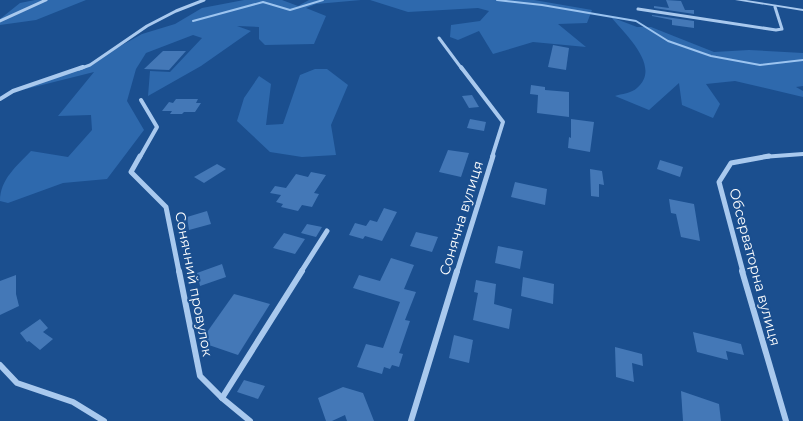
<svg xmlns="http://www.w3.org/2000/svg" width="803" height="421" font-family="Montserrat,sans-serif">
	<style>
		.green { fill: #2e69ad }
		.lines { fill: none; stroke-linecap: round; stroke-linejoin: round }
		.stream { stroke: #9cc4f0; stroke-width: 2 }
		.building { fill: #4478b7 }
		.minor-far3 { stroke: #a9c9ee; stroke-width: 3 }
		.minor-far2 { stroke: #a9c9ee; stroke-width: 4 }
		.minor-far1 { stroke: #a9c9ee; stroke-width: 5 }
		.minor { stroke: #a9c9ee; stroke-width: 6 }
		.tertiary { fill: #a9c9ee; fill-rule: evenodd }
		.labels { text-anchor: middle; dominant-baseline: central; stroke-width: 4; stroke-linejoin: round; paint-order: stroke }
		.street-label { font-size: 14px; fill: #fff; stroke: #1b4f8f }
	</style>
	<rect width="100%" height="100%" fill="#1b4f8f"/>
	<g class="green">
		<path d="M35,0H86L36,20L0,25V19L20,3Z"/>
		<path d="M244,0H282L298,6L309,0H361L316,4L306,8L326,16L314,44L265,45L259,39V27L237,26L251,31L201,66L148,96L150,71L170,72L202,38L193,35L146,53L136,69L127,101L144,130L107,179L63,183L8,203L0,201C0,179 17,166 31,151L68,157L92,130L91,115L58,116L94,72L22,90L95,63L115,49L142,34L175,24L202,8Z"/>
		<path d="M370,0H534L592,10L587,23L558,24L586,47L533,42L493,54L479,31L458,40L450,37L451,25L480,21L489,11L478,8L408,12Z"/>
		<path d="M611,17L637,27H651L714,52L749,50L803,53V86L796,87L803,91V97L735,81L706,84L720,104L713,118L682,105L679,83L649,110L615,96C621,94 632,93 637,88C662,67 625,34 611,17Z"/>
		<path d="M315,69H327L348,85L331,125L336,155L302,157L270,152L237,121L244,98L259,76L271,84L266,125L283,124L300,75Z"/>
	</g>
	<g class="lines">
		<g class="stream">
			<path d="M497,0L542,5L636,21L668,41L711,56L760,65L803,60"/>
			<path d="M193,21L263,2L290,10L323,0"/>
		</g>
	</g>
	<g class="building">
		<path d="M666,0L681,1L685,10H694V14L654,8V6L669,8Z"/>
		<path d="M652,15L694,21V28L672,25V20L652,16Z"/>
		<path d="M553,45L569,48L566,70L548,67Z"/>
		<path d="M163,51H186L169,70L144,69Z"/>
		<path d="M531,85L545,87V90L569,92V117L537,113L538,95L530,94Z"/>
		<path d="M472,95L479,107L469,108L462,96Z"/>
		<path d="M176,99H198L196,103H201L195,112H184L182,114H170L172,111H162L169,102L173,103Z"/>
		<path d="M470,119L486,122L484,131L467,128Z"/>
		<path d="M571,119L594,122L590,152L568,148L569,137L571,138Z"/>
		<path d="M448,150L469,153L461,177L439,172Z"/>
		<path d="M660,160L683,167L680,177L657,169Z"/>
		<path d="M217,164L226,169L204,183L194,177Z"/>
		<path d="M590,169L602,171L604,185L599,184V197L591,196Z"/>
		<path d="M311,172L326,175L314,193L319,194L312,207L302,205L298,211L281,207L283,204L276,202L281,195L270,193L275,186L286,188L296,174L308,177Z"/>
		<path d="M515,182L547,189L545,205L511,197Z"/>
		<path d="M669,199L694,204L700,241L681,237L676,214L671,213Z"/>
		<path d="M384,208L397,212L382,241L365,236L363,239L349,235L355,223L366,226L370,220L377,222Z"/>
		<path d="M207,211L211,224L189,230L187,217Z"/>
		<path d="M307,224L322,227L316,237L301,233Z"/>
		<path d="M416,232L438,237L432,252L410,246Z"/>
		<path d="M284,233L305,239L295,254L273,248Z"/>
		<path d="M498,246L523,251L520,269L495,263Z"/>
		<path d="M391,258L414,265L404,289L416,292L405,320L410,321L399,353L403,354L399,367L392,365L390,369L384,367L382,374L357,367L366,344L383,348L400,302L353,288L359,275L380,281Z"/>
		<path d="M222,264L226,277L200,286L197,273Z"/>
		<path d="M16,275V294L19,306L0,315V281Z"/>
		<path d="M523,277L554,284L553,304L521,296Z"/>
		<path d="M476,280L496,284L494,304L512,309L509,329L473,320L478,293L474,292Z"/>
		<path d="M234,294L270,304L238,355L200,342Z"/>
		<path d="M40,319L48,328L43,332L53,339L40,350L29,341L27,342L20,333Z"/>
		<path d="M693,332L741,344L744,355L726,351L728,360L697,352Z"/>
		<path d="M454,335L473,340L469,363L449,358Z"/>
		<path d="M615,347L642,354L643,366L632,363L634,382L616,377Z"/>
		<path d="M244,380L265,386L258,399L237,392Z"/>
		<path d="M343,387L363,393L374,421H347L345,415L332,421H326L318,398Z"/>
		<path d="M681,391L719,404L721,421H683Z"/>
	</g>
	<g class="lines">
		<g class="minor-far3">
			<path d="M638,9L776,30L782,29L775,7"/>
			<path d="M0,21L46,0"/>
			<path d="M439,38L462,69"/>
			<path d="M79,69L90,65L147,26L176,11L204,0"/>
		</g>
		<g class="minor-far2">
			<path d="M461,67L503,122L492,157"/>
			<path d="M0,99L13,91L83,67"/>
			<path d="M140,157L157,127L141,100"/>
			<path d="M762,157L803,154"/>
		</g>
		<g class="minor-far1">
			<path d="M140,156L131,172L166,207L179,272"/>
			<path d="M301,272L327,231"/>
			<path d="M457,272L493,156"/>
			<path d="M743,272L719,182L731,163L769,156"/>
		</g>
		<g class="minor">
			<path d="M179,271L200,376L222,398L250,421"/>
			<path d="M742,271L786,421"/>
			<path d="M0,365L17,383L73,402L104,421"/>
			<path d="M222,398L302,271"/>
			<path d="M411,421L457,271"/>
		</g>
		<path class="tertiary" d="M735,0H746L803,9V11Z"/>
	</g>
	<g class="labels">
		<g class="street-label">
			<text transform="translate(461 218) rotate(-73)">Сонячна вулиця</text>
			<text transform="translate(755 267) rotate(75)">Обсерваторна вулиця</text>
			<text transform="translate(194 284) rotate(79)">Сонячний провулок</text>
		</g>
	</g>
</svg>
